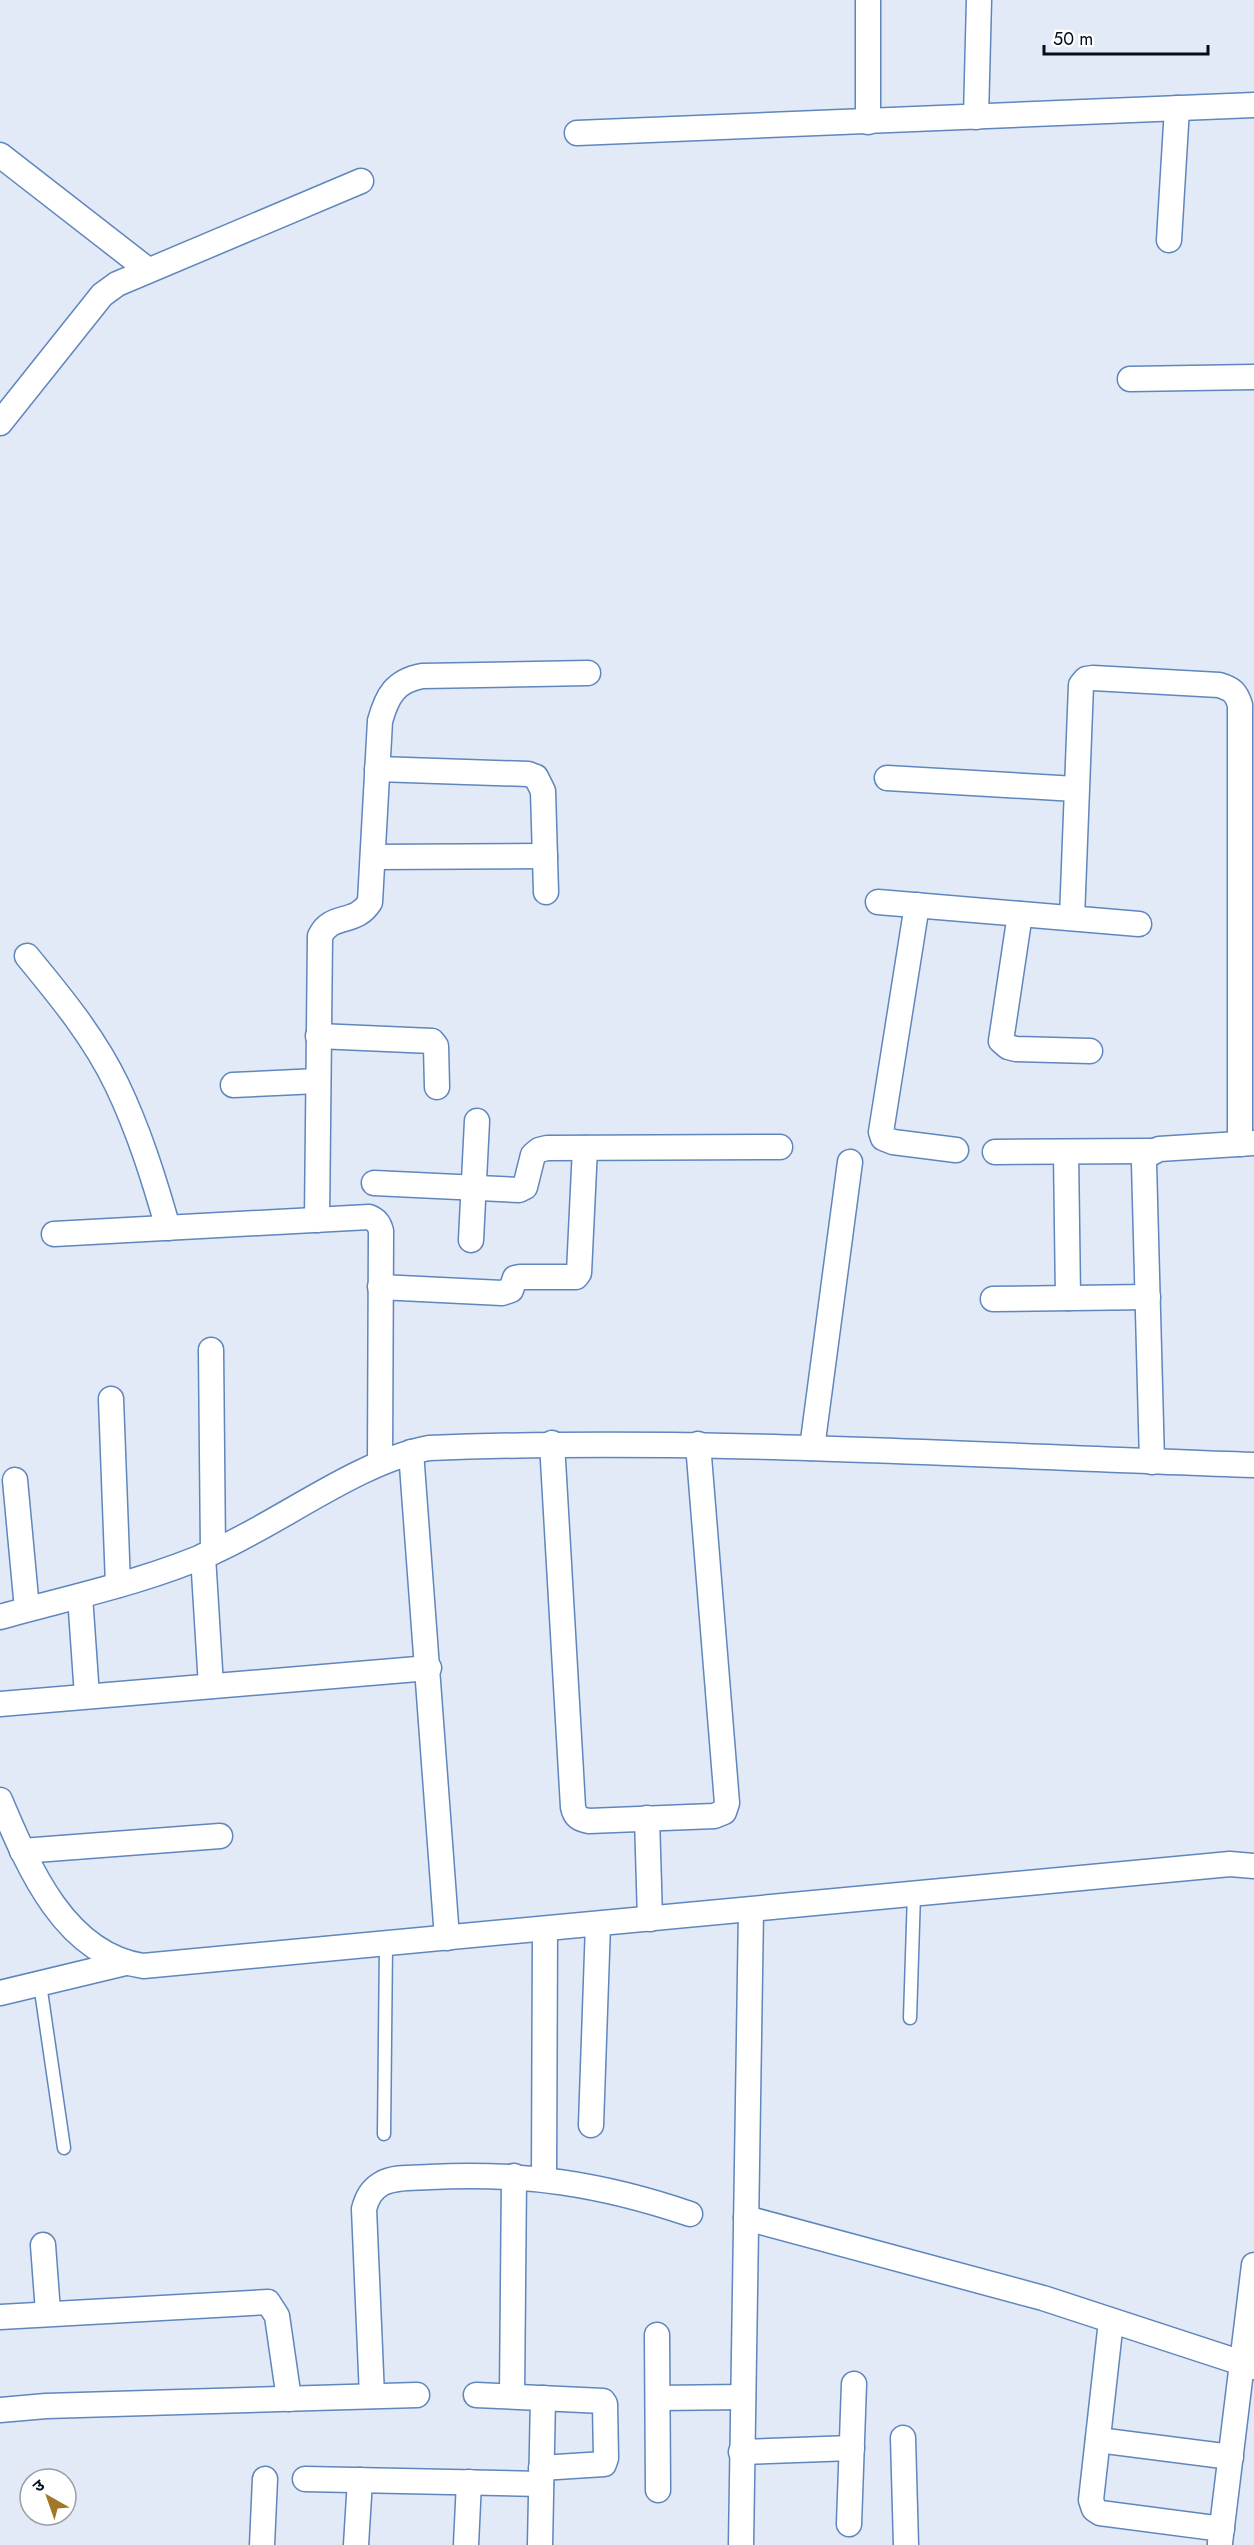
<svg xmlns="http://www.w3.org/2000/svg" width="1254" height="2545" font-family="Jost,'Noto Sans Devanagari',sans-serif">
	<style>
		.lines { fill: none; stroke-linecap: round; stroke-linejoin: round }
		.service-casing { stroke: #5f86bd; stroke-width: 15 }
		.minor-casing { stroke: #5f86bd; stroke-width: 27 }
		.service { stroke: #fff; stroke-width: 12 }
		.minor { stroke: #fff; stroke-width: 24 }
	</style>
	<rect width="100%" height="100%" fill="#e1eaf6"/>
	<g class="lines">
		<g class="service-casing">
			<g id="service">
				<path d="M40,1984L64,2148"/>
				<path d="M910,2018L914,1894"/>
				<path d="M384,2134L386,1944"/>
			</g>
		</g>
		<g class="minor-casing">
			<g id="minor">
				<path d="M976,117L979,0"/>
				<path d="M868,122V0"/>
				<path d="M577,133L1254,105"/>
				<path d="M0,155L148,270"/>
				<path d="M1169,240L1177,108"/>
				<path d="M1130,379L1254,377"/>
				<path d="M0,423L102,295L117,284L361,181"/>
				<path d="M377,769L528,774L536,777L543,791L546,892"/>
				<path d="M887,778L1076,789"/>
				<path d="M373,857L545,856"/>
				<path d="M878,902L1139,924"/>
				<path d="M917,905L881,1132L883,1138L893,1142L956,1150"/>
				<path d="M1020,914L1001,1041L1008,1047L1016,1049L1090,1051"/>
				<path d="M1072,918L1081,685L1086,679L1093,678L1219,685C1232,689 1236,692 1240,705V1144"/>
				<path d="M27,956C60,996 94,1037 117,1085C139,1131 154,1179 168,1228"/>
				<path d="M318,1036L432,1041L436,1046L437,1087"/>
				<path d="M233,1085L318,1081"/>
				<path d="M995,1152L1151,1151"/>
				<path d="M1066,1152L1068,1298"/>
				<path d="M374,1183L519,1190L525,1187L533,1155L539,1150L547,1148L780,1147"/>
				<path d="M317,1220L320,936C332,912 355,926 370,902L380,721C387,696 395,681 422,676L588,673"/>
				<path d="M54,1234L369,1217C376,1220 379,1223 381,1231L380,1463"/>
				<path d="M471,1240L477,1121"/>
				<path d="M380,1287L502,1293L511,1290L515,1278L520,1277H576L579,1273L585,1148"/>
				<path d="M993,1299L1148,1297"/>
				<path d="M211,1350L213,1552"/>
				<path d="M111,1399L118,1585"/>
				<path d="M552,1443L573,1807C575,1817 579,1819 589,1821L714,1816L724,1812L727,1803L698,1444"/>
				<path d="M812,1448L850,1162"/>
				<path d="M411,1452L447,1938"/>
				<path d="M1152,1462L1144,1163L1146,1156L1159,1149L1254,1143"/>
				<path d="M15,1480L27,1609"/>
				<path d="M203,1556L211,1686"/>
				<path d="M80,1596L87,1696"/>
				<path d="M0,1617C71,1597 145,1582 213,1552C281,1522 357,1462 429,1448C704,1437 979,1456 1254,1465"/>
				<path d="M0,1704L429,1668"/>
				<path d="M0,1800C28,1866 64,1954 143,1966L1230,1864L1254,1866"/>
				<path d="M647,1818L650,1919"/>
				<path d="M22,1851L220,1836"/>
				<path d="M0,1993L125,1963"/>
				<path d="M591,2125L598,1924"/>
				<path d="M544,2179L545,1929"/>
				<path d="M746,2218L1043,2298L1254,2367"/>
				<path d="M43,2245L48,2312"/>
				<path d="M0,2317L268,2302L277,2316L289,2399"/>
				<path d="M1111,2321L1091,2500L1094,2509L1100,2513L1222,2529"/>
				<path d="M657,2335L658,2490"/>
				<path d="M476,2395L603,2401L605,2404L606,2458L604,2464L541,2468"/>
				<path d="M372,2396L364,2209C367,2198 371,2190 381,2184C394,2176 416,2178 430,2177C523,2172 602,2184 690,2214"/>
				<path d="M512,2396L514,2176"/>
				<path d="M658,2398L743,2397"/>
				<path d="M0,2410L46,2406L417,2395"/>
				<path d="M903,2438L906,2545"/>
				<path d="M1098,2440L1231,2457"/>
				<path d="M741,2452L852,2448"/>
				<path d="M305,2479L541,2484"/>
				<path d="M849,2524L854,2384"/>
				<path d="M1220,2543L1254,2265"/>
				<path d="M262,2545L265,2479"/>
				<path d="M356,2545L360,2480"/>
				<path d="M466,2545L469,2482"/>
				<path d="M540,2545L543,2398"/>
				<path d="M741,2545L751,1910"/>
			</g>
		</g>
		<use href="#service" class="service"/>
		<use href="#minor" class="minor"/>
	</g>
	<g transform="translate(48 2497) rotate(320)"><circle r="28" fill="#ffffff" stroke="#9a9ea6" stroke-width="1.5"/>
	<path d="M0-4.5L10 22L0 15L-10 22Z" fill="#a37628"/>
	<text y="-9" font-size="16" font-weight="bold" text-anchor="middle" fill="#020d21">उ</text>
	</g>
	<path d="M1044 45v9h164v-9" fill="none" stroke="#020d21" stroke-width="3"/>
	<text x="1053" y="45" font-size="18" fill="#020d21" stroke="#ffffff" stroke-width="4.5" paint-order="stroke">50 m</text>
</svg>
